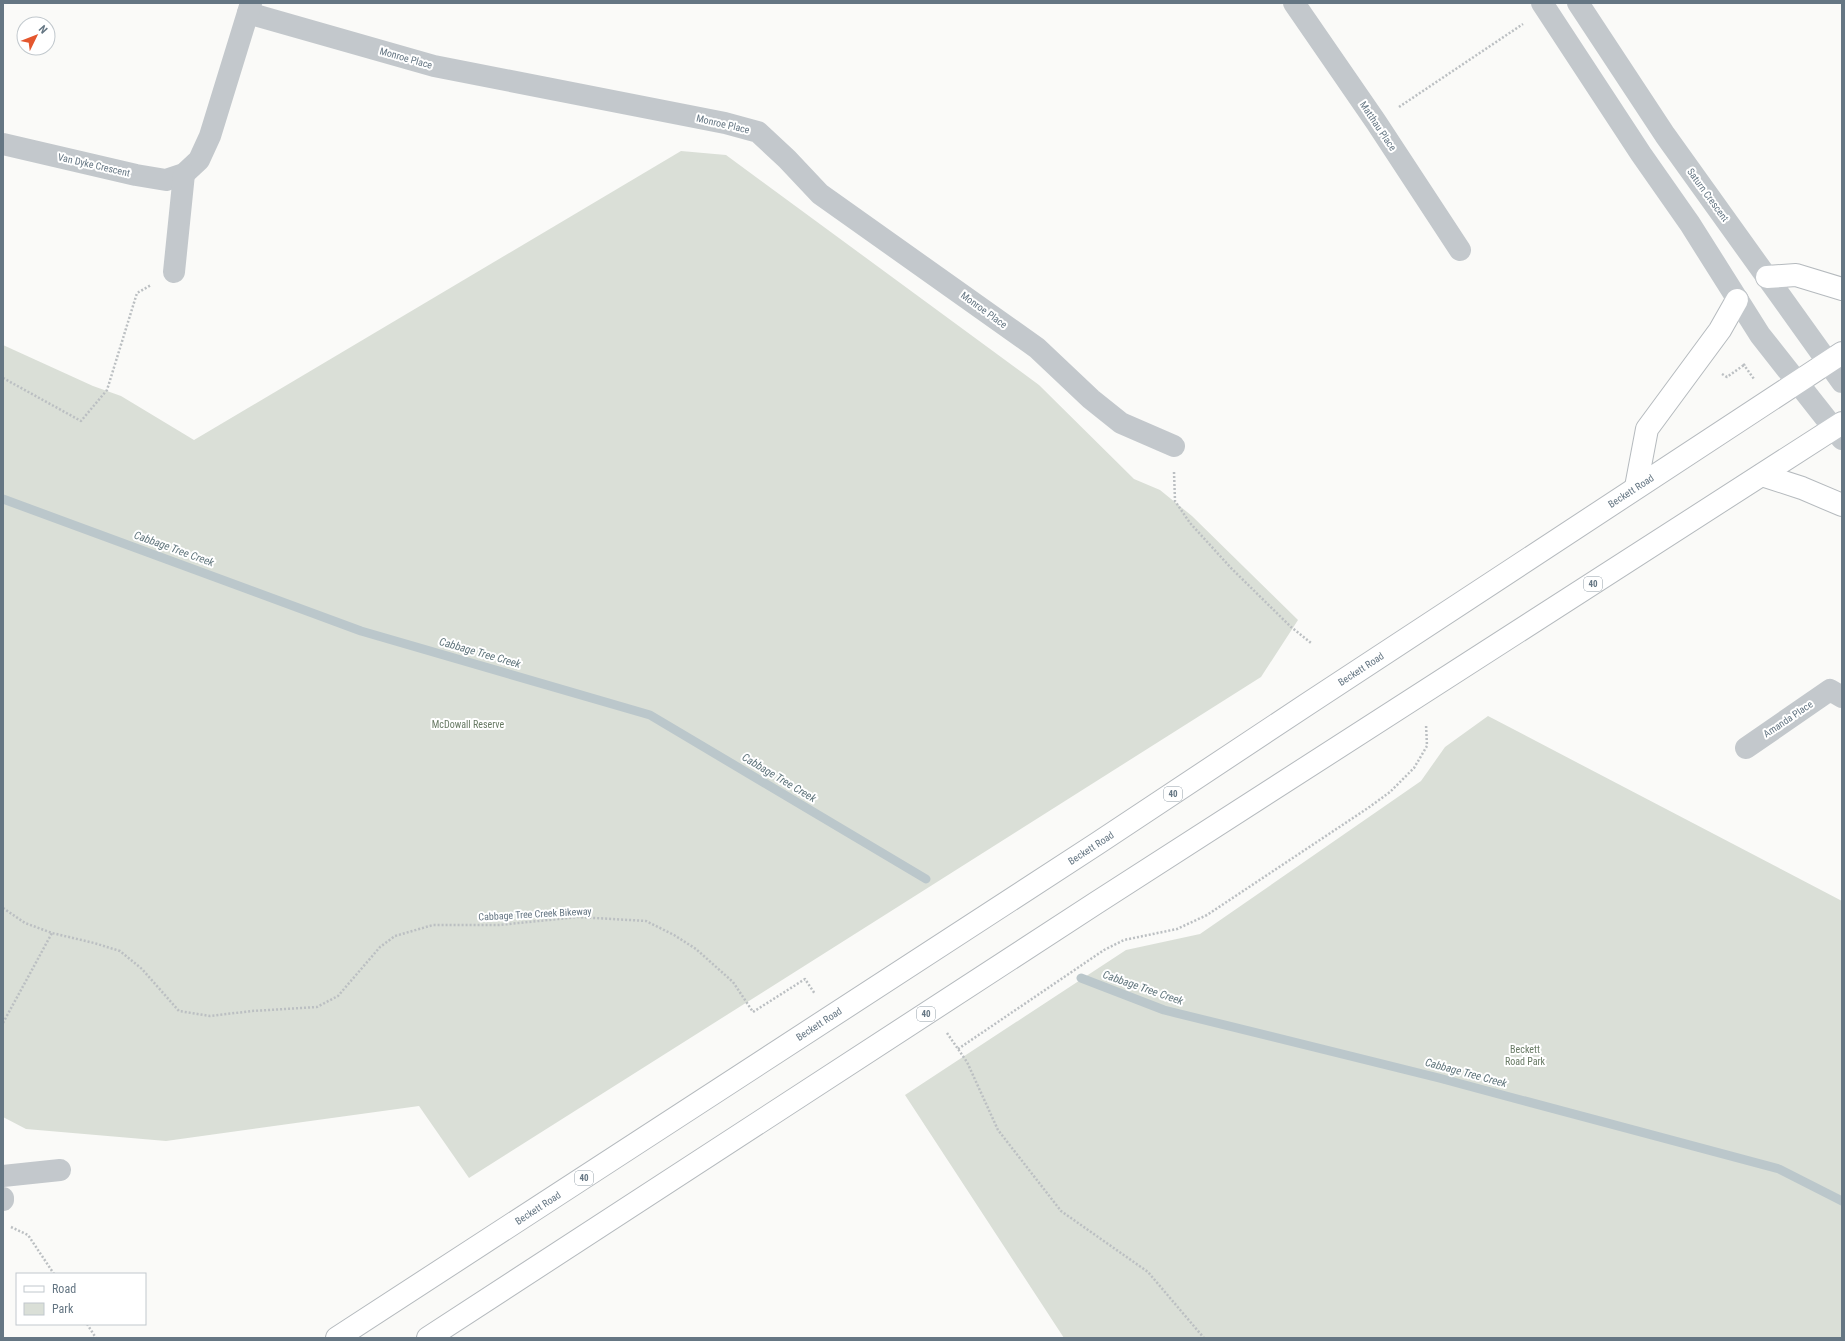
<svg xmlns="http://www.w3.org/2000/svg" width="1845" height="1341" font-family="'Roboto Condensed',sans-serif">
	<style>
		.green { fill: #dadfd7 }
		.lines { fill: none; stroke-linecap: round; stroke-linejoin: round }
		.stream { stroke: #bbc7cb; stroke-width: 9 }
		.major-casing { stroke: #b5babe; stroke-width: 24 }
		.path { stroke: #bbbfc2; stroke-width: 2.5; stroke-dasharray: 2 2; stroke-linecap: butt }
		.minor { stroke: #c3c8cc; stroke-width: 22 }
		.major { stroke: #fff; stroke-width: 22 }
		.labels { text-anchor: middle; dominant-baseline: central; stroke-width: 4; stroke-linejoin: round; paint-order: stroke }
		.shield { fill: #fff; stroke: #939fa8; stroke-width: 1 }
		.shield-label { font-size: 9px; font-weight: bold; fill: #657683 }
		.street-label { font-size: 10px; fill: #657683; stroke: #fff }
		.park-label { font-size: 10px; fill: #687a64; stroke: #fff }
		.water-label { font-size: 11px; font-style: italic; fill: #60757c; stroke: #fff }
	</style>
	<rect width="100%" height="100%" fill="#fafaf8"/>
	<g class="green">
		<path d="M681,151L726,155L1039,385L1134,479L1160,490L1192,516L1298,620L1261,677L469,1178L419,1106L166,1141L26,1129L3,1117V345L93,386L121,396L194,440Z"/>
		<path d="M1488,716L1842,901V1338H1064L905,1095L1126,950L1200,934L1421,781L1445,747Z"/>
	</g>
	<g class="lines">
		<g class="stream">
			<path d="M3,499L361,631L650,715L926,879"/>
			<path d="M1081,978L1164,1010L1439,1078L1779,1169L1842,1201"/>
		</g>
		<g class="major-casing">
			<g id="major">
				<path d="M1767,277L1796,275L1842,289"/>
				<path d="M1762,475L1802,488L1842,505"/>
				<path d="M1636,487L1647,429L1720,330L1737,300"/>
				<path d="M337,1338L1098,843L1306,705L1842,353"/>
				<path d="M428,1338L1096,903L1842,423"/>
			</g>
		</g>
		<g class="path">
			<path d="M1399,107L1523,24"/>
			<path d="M1745,364L1744,365L1754,379"/>
			<path d="M1722,374L1727,377L1744,365"/>
			<path d="M3,378L81,421L107,390L137,293L151,285"/>
			<path d="M1174,472L1175,501L1190,523L1231,568L1291,627L1311,643"/>
			<path d="M3,908L25,923L52,933L94,943L120,951L142,969L179,1011L210,1016L252,1011L317,1007L338,996L380,947L395,936L433,925H499L578,917L646,921L674,935L696,949L733,982L753,1012L805,979L815,994"/>
			<path d="M3,1023L52,933"/>
			<path d="M947,1033L967,1062L998,1130L1061,1211L1148,1272L1204,1338"/>
			<path d="M958,1049L1104,950L1124,940L1177,929L1207,915L1368,808L1390,792L1414,768L1427,746L1426,724"/>
			<path d="M11,1227L28,1235L54,1274"/>
			<path d="M87,1324L96,1338"/>
		</g>
		<g class="minor">
			<path d="M1294,3L1376,122L1460,250"/>
			<path d="M1542,3L1641,154L1690,224L1760,335L1842,439"/>
			<path d="M1578,3L1665,135L1842,382"/>
			<path d="M248,13L434,66L725,123L758,132L787,159L820,194L1037,348L1091,399L1121,423L1174,446"/>
			<path d="M3,144L136,175L166,180L184,174L199,160L210,136L251,3"/>
			<path d="M174,272L184,174"/>
			<path d="M1746,748L1830,690L1842,697"/>
			<path d="M3,1176L60,1170"/>
			<path d="M3,1198V1200"/>
		</g>
		<use href="#major" class="major"/>
	</g>
	<g class="labels">
		<g class="shield">
			<rect x="1584" y="577" width="18" height="14" rx="3"/>
			<rect x="1164" y="787" width="18" height="14" rx="3"/>
			<rect x="917" y="1007" width="18" height="14" rx="3"/>
			<rect x="575" y="1171" width="18" height="14" rx="3"/>
		</g>
		<g class="shield-label">
			<text x="1593" y="584">40</text>
			<text x="1173" y="794">40</text>
			<text x="926" y="1014">40</text>
			<text x="584" y="1178">40</text>
		</g>
		<g class="street-label">
			<text transform="translate(406 58) rotate(16)">Monroe Place</text>
			<text transform="translate(723 124) rotate(13)">Monroe Place</text>
			<text transform="translate(1378 126) rotate(56)">Matthau Place</text>
			<text transform="translate(94 165) rotate(13)">Van Dyke Crescent</text>
			<text transform="translate(1708 195) rotate(54)">Saturn Crescent</text>
			<text transform="translate(984 310) rotate(36)">Monroe Place</text>
			<text transform="translate(1631 491) rotate(-33)">Beckett Road</text>
			<text transform="translate(1361 669) rotate(-33)">Beckett Road</text>
			<text transform="translate(1788 719) rotate(-34)">Amanda Place</text>
			<text transform="translate(1091 848) rotate(-33)">Beckett Road</text>
			<text transform="translate(535 914) rotate(-3)">Cabbage Tree Creek Bikeway</text>
			<text transform="translate(819 1024) rotate(-33)">Beckett Road</text>
			<text transform="translate(538 1208) rotate(-33)">Beckett Road</text>
		</g>
		<g class="park-label">
			<text x="468" y="724">McDowall Reserve</text>
			<text x="1525" y="1049">Beckett<tspan x="1525" dy="12">Road Park</tspan></text>
		</g>
		<g class="water-label">
			<text transform="translate(174 549) rotate(20)">Cabbage Tree Creek</text>
			<text transform="translate(480 653) rotate(16)">Cabbage Tree Creek</text>
			<text transform="translate(779 778) rotate(31)">Cabbage Tree Creek</text>
			<text transform="translate(1143 988) rotate(19)">Cabbage Tree Creek</text>
			<text transform="translate(1466 1073) rotate(15)">Cabbage Tree Creek</text>
		</g>
	</g>
	<rect width="1845" height="1341" fill="none" stroke="#657683" stroke-width="8"/>
	<rect x="16" y="1273" width="130" height="52" fill="#ffffff" stroke="#c1c8cd"/>
	<rect x="24" y="1286" width="20" height="6" fill="#ffffff" stroke="#c1c8cd"/>
	<text x="52" y="1293" font-size="12" fill="#657683">Road</text>
	<rect x="24" y="1303" width="20" height="12" fill="#dadfd7" stroke="#c1c8cd"/>
	<text x="52" y="1313" font-size="12" fill="#657683">Park</text>
	<g transform="translate(36 36) rotate(47)"><circle r="19" fill="#ffffff" stroke="#c1c8cd"/>
	<path d="M0-3L7 15L0 10L-7 15Z" fill="#e4572e"/>
	<text y="-6" font-size="11" font-weight="bold" text-anchor="middle" fill="#657683">N</text>
	</g>
</svg>
